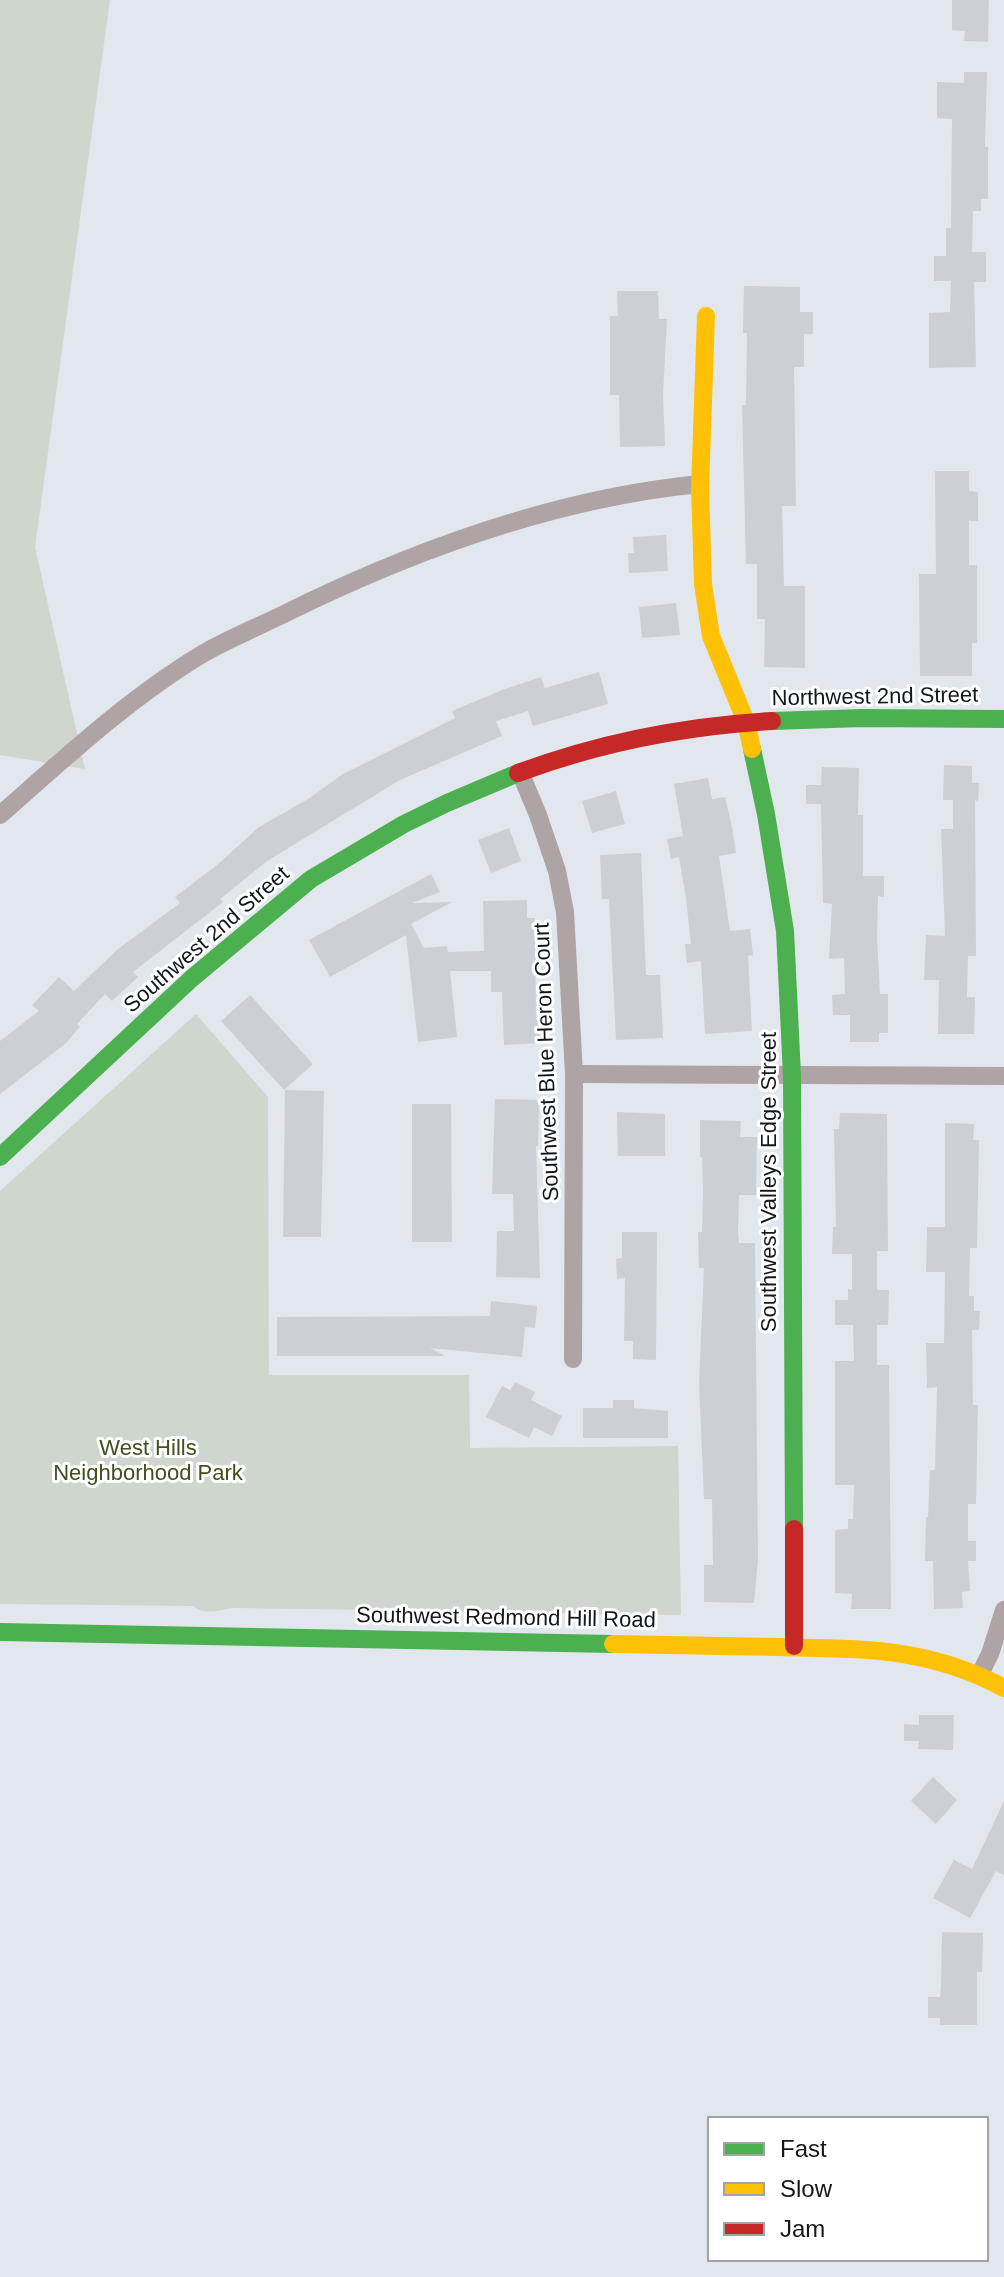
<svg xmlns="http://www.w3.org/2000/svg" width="1004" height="2277" font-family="Arial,sans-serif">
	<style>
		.green { fill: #cfd6cd }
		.building { fill: #ccd0d4 }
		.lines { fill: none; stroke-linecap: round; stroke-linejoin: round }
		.street { stroke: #aea4a6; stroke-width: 18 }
		.fast { stroke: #4caf50; stroke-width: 18 }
		.slow { stroke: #ffc107; stroke-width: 18 }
		.jam { stroke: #c62828; stroke-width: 18 }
		.labels { text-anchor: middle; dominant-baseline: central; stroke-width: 6; stroke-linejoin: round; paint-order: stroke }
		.street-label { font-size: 22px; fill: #14171a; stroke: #fff }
		.park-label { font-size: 22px; fill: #40511e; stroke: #fff }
	</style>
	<rect width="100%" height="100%" fill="#e2e7ed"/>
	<g class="green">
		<path d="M0,0H110L35,547L85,769L0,755Z"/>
		<path d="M196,1014L268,1097L269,1375H469L470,1448L678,1446L681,1615L233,1608C219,1610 206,1616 193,1606L0,1604V1191Z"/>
	</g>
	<g class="building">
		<path d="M952,0H989L988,42L964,41L965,31L952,30Z"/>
		<path d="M964,72H987L985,147H988V199H981V211H973L972,252H986V282H974L976,367L929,368V313L950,312L951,281H934V256H946V228H951L952,119L937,118V82L964,83Z"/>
		<path d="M744,286L800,287V312H813V334H804V367H794L796,506H782L784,586H805V668L764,667L765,619H757V564H746L742,405H746L747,333H743Z"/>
		<path d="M617,291H658L659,319H667L663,394L665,446L620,447L619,395H610V316H618Z"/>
		<path d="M935,471H969V491L978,492V521H969V565H977V643H972V676H920L919,574H936Z"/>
		<path d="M666,535L668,571L629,573L628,553H634L633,537Z"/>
		<path d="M676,603L680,635L642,638L639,607Z"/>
		<path d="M599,672L608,704L533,726L528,711L496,721L502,736L400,780L267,861L220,899L223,902L133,972L138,977L112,1001L105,994L77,1024L80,1027L65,1044L0,1094V1041L39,1011L32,1005L59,977L74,991L118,949L180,903L175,897L217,865L259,827L308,799L343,774L455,718L452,711L502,690L541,677L545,688Z"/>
		<path d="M944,765L972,766V783H979L978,801L975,800L976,956H968L967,997H975L974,1034H938L939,980H924L926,935L945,936L941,829H953V800H943Z"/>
		<path d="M822,767L859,768L858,815H863V876H884V897L878,896L877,937L880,994H888V1033H879V1042H850V1015H833L832,995L845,994L844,958L829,959L832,904L823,903L821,804H806V785H821Z"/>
		<path d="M708,778L712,799L725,797L732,827L736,853L719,856L730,931L750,929L753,955L748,956L752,1031L705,1034L701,961L687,963L685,944H691L686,898L679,857L671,859L667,839L683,836L674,784Z"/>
		<path d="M616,791L625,824L592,833L582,801Z"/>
		<path d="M509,828L521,861L491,873L478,840Z"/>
		<path d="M641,853L646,975H660L663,1038L616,1040L609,899H602L600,855Z"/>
		<path d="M431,874L440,892L412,903L452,902L411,924L424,948L447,946L448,952L484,951L483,901L527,900V918H535L536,1020H540L541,1043L504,1045L502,992H491V971H450L457,1037L418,1042L406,935L330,977L309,940Z"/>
		<path d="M250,995L313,1064L284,1090L221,1021Z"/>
		<path d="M285,1090L324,1091L321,1237H283Z"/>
		<path d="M495,1099L539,1100L538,1146H536L540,1278L496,1277L497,1231H514L513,1194H492Z"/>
		<path d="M412,1104H451L452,1242H412Z"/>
		<path d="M617,1112L665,1114V1156H618Z"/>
		<path d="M840,1113L887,1114L888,1251H877V1290H889L888,1325H877V1365H889L891,1609H851L852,1594L835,1593V1530L848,1529V1519H853L854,1485H835V1361H854L853,1325H835V1300H848V1289L852,1290V1254H832L833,1227H836L834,1129H839Z"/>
		<path d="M700,1120L741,1121L740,1137H757L756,1195H739L738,1231L739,1243H755L758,1559L754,1603L704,1602V1565H713L712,1499H704L699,1383L704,1268H699L698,1232H702L703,1192L702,1157H700Z"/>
		<path d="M945,1123L974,1124L973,1140H979L977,1248H970L969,1296H974V1311H980L979,1330H972L973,1405H978L976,1504H968V1541H976V1561H968L970,1591L962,1592L963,1608L934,1609L933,1561H925L926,1517H928L930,1470H935L937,1387L927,1388L926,1343H944L945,1272H926L927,1227H945Z"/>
		<path d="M622,1232H657L656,1360L633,1359V1341H624L625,1278L617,1279L616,1259L622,1258Z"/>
		<path d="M491,1301L537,1306L535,1328L525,1327L522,1357L430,1348L445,1356H277V1317L490,1316Z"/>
		<path d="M515,1382L535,1392L531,1400L562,1416L552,1436L534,1427L529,1438L486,1417L502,1386L510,1390Z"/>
		<path d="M613,1400H634V1408L668,1411V1438H583V1408H613Z"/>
		<path d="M919,1715H954L953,1750L918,1749L919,1741H904V1724L919,1725Z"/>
		<path d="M933,1777L957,1800L936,1824L911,1801Z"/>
		<path d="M1004,1801V1875L996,1871L970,1918L933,1898L954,1860L972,1869Z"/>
		<path d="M942,1932L983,1933L982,1972H977V2025H940V2018H928V1997H940L941,1988Z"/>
	</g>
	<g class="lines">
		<g class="street">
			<path d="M520,772L538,815L557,871L565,912L574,1074L573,1359"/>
			<path d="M0,815C65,758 129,698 204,653C229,639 255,628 280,616C411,551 555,498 700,484"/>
			<path d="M574,1074L1004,1076"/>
			<path d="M980,1674L990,1654L1004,1610"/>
		</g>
		<g class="fast">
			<path d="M772,721L862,718L1004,719"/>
			<path d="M752,749L766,814L785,931L792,1075L794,1529"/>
			<path d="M0,1157L191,979L311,879L404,824L447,803L518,773"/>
			<path d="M0,1632L613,1644"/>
		</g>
		<g class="slow">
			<path d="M706,316L700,488L703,584L711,636L746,722L752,749"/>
			<path d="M613,1644C668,1645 723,1646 778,1647C862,1649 928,1647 1004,1688"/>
		</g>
		<g class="jam">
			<path d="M518,773C599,743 685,726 772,721"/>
			<path d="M794,1529V1646"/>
		</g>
	</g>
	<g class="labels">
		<g class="street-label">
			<text transform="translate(875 696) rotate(-1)">Northwest 2nd Street</text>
			<text transform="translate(206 939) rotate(-41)">Southwest 2nd Street</text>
			<text transform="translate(546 1062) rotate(-92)">Southwest Blue Heron Court</text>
			<text transform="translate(768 1182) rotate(-90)">Southwest Valleys Edge Street</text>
			<text transform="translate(506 1617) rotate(1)">Southwest Redmond Hill Road</text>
		</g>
		<g class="park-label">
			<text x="148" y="1447">West Hills<tspan x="148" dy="25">Neighborhood Park</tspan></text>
		</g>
	</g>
	<rect x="708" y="2117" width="280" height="144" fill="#ffffff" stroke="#a1a2a3" stroke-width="2"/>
	<rect x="724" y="2143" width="40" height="12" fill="#4caf50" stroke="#a1a2a3" stroke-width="2"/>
	<text x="780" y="2157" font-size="24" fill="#14171a">Fast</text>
	<rect x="724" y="2183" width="40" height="12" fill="#ffc107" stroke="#a1a2a3" stroke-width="2"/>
	<text x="780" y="2197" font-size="24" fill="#14171a">Slow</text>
	<rect x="724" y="2223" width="40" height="12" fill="#c62828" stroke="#a1a2a3" stroke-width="2"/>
	<text x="780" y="2237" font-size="24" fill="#14171a">Jam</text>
</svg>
